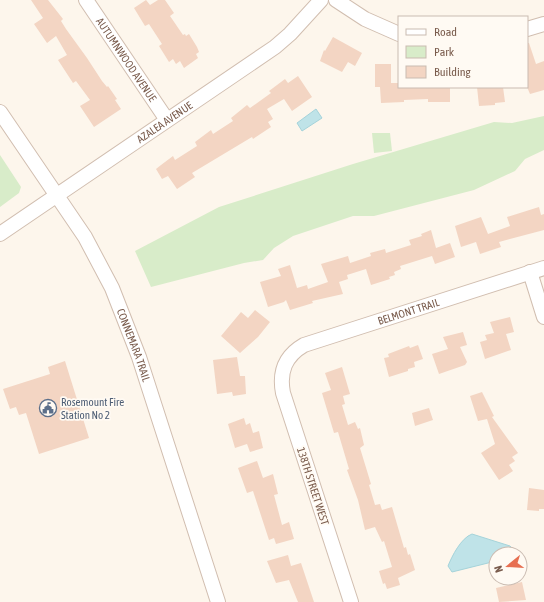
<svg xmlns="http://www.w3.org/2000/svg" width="544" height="602" font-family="'Asap Condensed',sans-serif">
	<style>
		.green { fill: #d8ecc9 }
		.water { fill: #bfe3e8; stroke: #a5d3da }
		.building { fill: #f3d5c3 }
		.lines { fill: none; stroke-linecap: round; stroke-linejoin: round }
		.minor-casing { stroke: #d1beb0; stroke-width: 16 }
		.minor { stroke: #fff; stroke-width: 14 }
		.labels { text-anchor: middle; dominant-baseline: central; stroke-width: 3.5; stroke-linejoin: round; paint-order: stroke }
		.street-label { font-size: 11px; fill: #7a5c4d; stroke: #fffaf3 }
		.service-label { font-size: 11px; fill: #4e5e75; stroke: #fffaf3; text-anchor: start }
	</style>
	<rect width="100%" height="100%" fill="#fdf6ec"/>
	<g class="green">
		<path d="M544,116V150L525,159L515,171L474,190L374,216H353L293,236L274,248L263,260L244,263L151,287L135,251L219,207L353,164L494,122L512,123Z"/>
		<path d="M372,133H390L392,151L374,153Z"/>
		<path d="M0,155L21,187L19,193L0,207Z"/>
	</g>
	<g class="water">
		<path d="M316,109L322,118L302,131L297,123Z"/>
		<path d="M472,534L510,546L518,554H496V561L452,572L448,566C452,556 461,538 472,534Z"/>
	</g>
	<g class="building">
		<path d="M31,0H48L63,19L61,21L66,29L87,58L102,81L107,87L108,86L117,99L115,100L121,109L94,127L80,106L90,100L76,81L73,83L58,60L67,55L56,36L47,43L34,24L43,18Z"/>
		<path d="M146,0L150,5L158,0H165L174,13L170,16L183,35L185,34L186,36L189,34L197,47L199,52L196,54L198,58L184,68L180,61L176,64L173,59L169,62L159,46L162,44L149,24L145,26L134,8Z"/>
		<path d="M333,37L362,53L355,66L348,62L342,72L320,61L324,50L325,51Z"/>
		<path d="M527,43H529L536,64L544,61V90L530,94L527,87Z"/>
		<path d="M375,64H391V83H399V87H450V102H428V99L404,100V102L381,103L380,87H375Z"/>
		<path d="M298,76L312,97L292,111L284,99L267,109L273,119L268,122L271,127L253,139L252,137L192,173L195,177L177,189L168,176L162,179L156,169L161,165L173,156L175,160L197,146L195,142L211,130L213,134L233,121L231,118L247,105L250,108L271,93L269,91L285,79L288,83Z"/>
		<path d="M477,87H503L505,102L495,103V105L479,106Z"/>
		<path d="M539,207L541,215L544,214V230L499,242L501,247L480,254L476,242L461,247L455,226L481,217L488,234L510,226L507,217Z"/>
		<path d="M431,230L436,248L450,243L455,257L435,264L432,256L400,266L401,269L394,272L395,275L389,277L390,279L371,285L366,269L347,275L348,279L339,282L343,294L312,301L313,303L290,310L286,300L284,302L268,307L260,282L281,276L278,269L290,265L297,288L307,285L308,289L328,282L321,264L348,256L350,263L371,256L370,253L385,249L386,253L411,245L409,240L422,236L421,234Z"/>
		<path d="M255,310L270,322L258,337L240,353L221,336L241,312L248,318Z"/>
		<path d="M510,317L514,332L506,334L511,350L485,359L480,342L487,340L485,335L494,333L490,322Z"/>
		<path d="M463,332L467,345L460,347L467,362L465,365L439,374L432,354L448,349L443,337Z"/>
		<path d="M418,345L423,359L414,362L415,367L408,369V371L389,377L384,358L389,357L388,354L409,346L410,348Z"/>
		<path d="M237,357L240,376H245L246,394L233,396L232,392L217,394L213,360Z"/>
		<path d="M65,361L89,438L39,454L26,413L19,415L16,407L10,409L3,389L50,374L48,367Z"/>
		<path d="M342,367L350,394L343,396L345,404L342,405L348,425L355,422L358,429L360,428L364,445L360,448L371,484L369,485L375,505L380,504L382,510L392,507L404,548L406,547L408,555L410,554L415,570L398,578L400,585L387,589L385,583L383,584L379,571L392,567L384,541L382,542L375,527L365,530L358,500L347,470L349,469L338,432L334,433L322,393L331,390L325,373Z"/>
		<path d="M482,392L494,416L492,417L518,453L512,457L515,461L509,465L513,471L499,480L481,453L495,444L487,419L478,421L470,396Z"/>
		<path d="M429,408L433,420L415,426L412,413Z"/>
		<path d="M244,418L246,425L250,423L253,433L259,431L263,448L250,452L247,444L235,448L228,424Z"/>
		<path d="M257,461L263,478L273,474L278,494L274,495L282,525L289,522L294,539L276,544L274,538L269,540L253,491L247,493L238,468Z"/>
		<path d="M529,488L544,490V509H539V511L527,510Z"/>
		<path d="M288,555L291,566L301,563L314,602H298L289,580L276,583L267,561Z"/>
		<path d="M522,582L526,600L499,602L496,588Z"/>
	</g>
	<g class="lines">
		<g class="minor-casing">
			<g id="minor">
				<path id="s1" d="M86,0L167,120"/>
				<path d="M336,0L365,19L399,34"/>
				<path d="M527,29L544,24"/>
				<path id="s2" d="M0,112L85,237L112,288L139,357L218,602"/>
				<path id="s3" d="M0,234L275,47L290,34L321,0"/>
				<path d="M530,272L544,317"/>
				<path id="s4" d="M351,602L283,393C279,372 285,356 304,345L544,268"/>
			</g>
		</g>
		<use href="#minor" class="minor"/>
	</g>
	<defs>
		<g id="civic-ring" transform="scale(0.9)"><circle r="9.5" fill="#fffaf3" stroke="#5c6f8a" stroke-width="1.5"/><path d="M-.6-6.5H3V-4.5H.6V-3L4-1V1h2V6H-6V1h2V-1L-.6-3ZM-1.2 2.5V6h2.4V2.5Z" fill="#5c6f8a"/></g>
	</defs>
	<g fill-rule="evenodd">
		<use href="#civic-ring" x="48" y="408"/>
	</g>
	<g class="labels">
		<g class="street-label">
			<text stroke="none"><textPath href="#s1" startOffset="72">AUTUMNWOOD AVENUE</textPath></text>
			<text stroke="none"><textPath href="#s3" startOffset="199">AZALEA AVENUE</textPath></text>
			<text stroke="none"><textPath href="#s4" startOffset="386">BELMONT TRAIL</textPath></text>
			<text stroke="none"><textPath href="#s2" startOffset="270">CONNEMARA TRAIL</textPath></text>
			<text transform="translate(313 486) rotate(72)">138TH STREET WEST</text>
		</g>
		<g class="service-label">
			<text x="61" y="402">Rosemount Fire<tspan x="61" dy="13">Station No 2</tspan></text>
		</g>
	</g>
	<rect x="398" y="16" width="130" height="72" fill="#fffaf3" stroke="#cabbb1"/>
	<rect x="406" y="29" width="20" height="6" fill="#ffffff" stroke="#cabbb1"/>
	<text x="434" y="36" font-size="12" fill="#7a5c4d">Road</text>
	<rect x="406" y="46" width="20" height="12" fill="#d8ecc9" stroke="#cabbb1"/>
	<text x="434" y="56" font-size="12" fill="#7a5c4d">Park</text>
	<rect x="406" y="66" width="20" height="12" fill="#f3d5c3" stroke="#cabbb1"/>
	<text x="434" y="76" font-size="12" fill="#7a5c4d">Building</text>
	<g transform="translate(508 566) rotate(252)"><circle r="19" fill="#fffaf3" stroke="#cabbb1"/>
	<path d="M0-3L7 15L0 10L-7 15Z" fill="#e76f51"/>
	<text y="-6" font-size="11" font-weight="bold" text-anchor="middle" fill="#7a5c4d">N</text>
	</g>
</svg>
